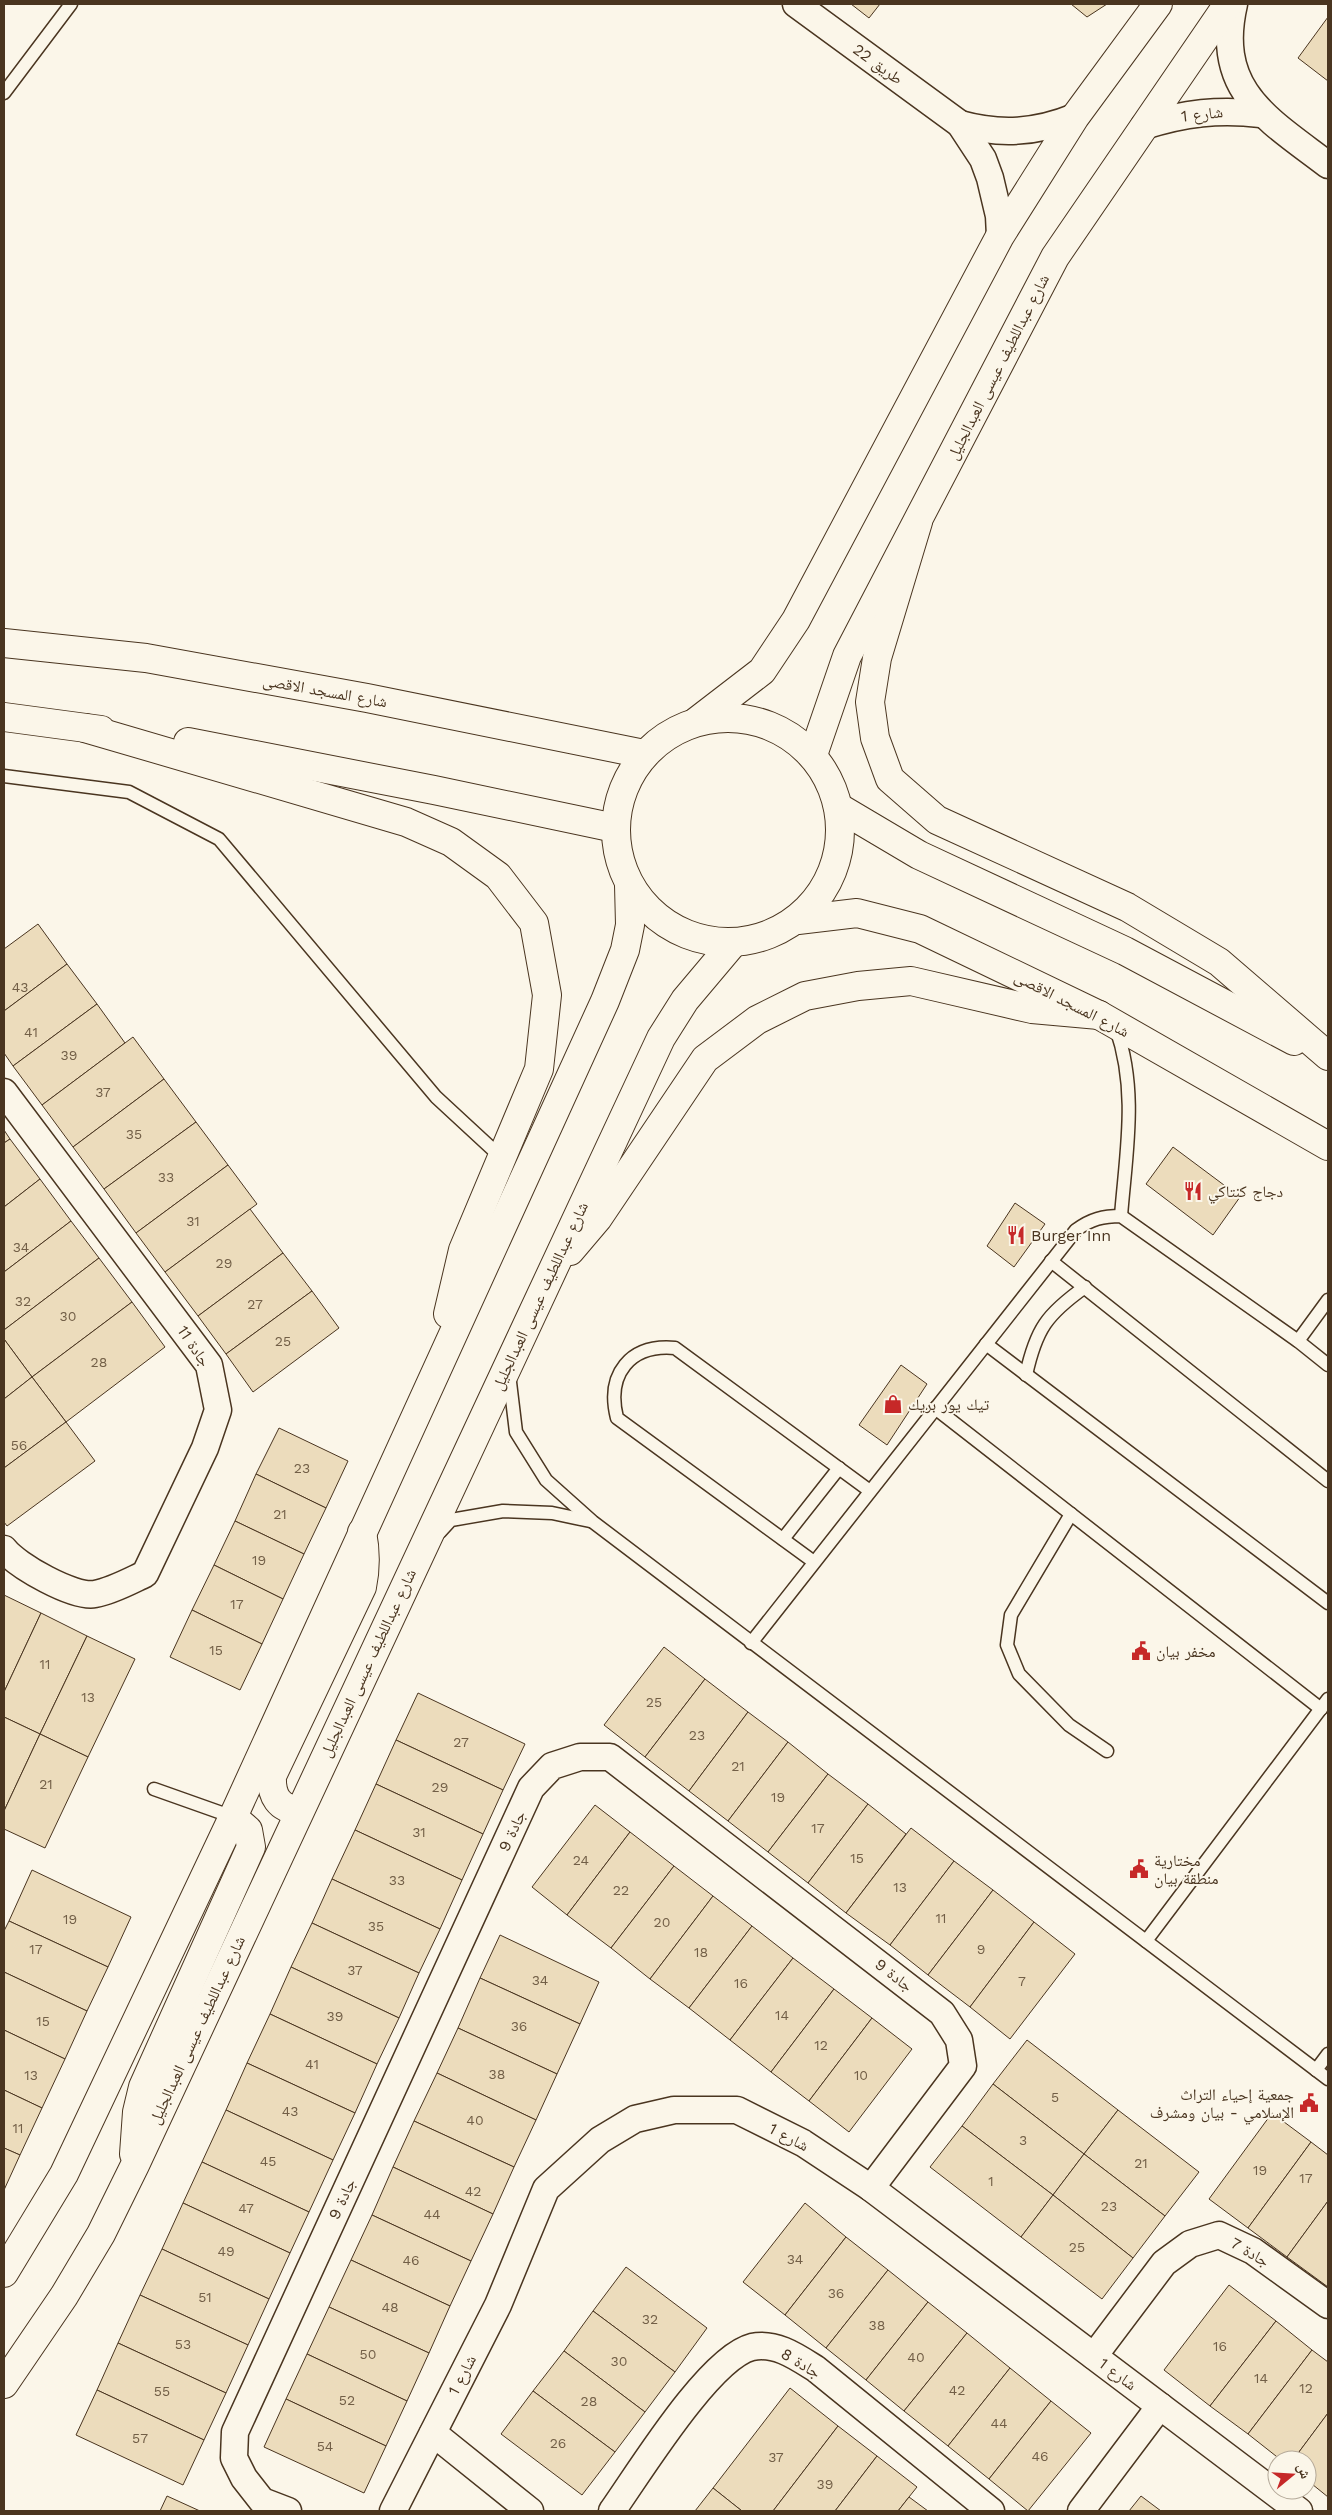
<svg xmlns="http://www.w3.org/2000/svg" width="1332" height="2515" font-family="'Work Sans','Noto Naskh Arabic',sans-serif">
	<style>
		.building { fill: #ecdcbc; stroke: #4a3520 }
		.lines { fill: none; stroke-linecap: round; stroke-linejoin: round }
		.service-casing { stroke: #4a3520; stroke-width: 15 }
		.minor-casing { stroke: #4a3520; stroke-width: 29 }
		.tertiary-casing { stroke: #4a3520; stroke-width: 30 }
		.secondary-casing { stroke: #4a3520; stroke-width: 30 }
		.service { stroke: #fbf6e9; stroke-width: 12 }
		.minor { stroke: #fbf6e9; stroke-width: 26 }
		.tertiary { stroke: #fbf6e9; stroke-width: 28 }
		.secondary { stroke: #fbf6e9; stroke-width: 28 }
		.labels { text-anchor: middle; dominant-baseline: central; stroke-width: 4; stroke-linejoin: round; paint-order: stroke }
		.number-label { font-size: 14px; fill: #725f47 }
		.street-label { font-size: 16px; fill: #4a3520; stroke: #fbf6e9 }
		.poi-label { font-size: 16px; fill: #4a3520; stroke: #fbf6e9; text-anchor: start }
	</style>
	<rect width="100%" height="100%" fill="#fbf6e9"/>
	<g class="building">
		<path d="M851,4H880L869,18Z"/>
		<path d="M1071,4H1107L1087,17Z"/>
		<path d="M1328,17V81L1298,58Z"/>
		<path d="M38,924L67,964L4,1011V949Z"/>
		<path d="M67,964L97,1004L13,1066L4,1053V1011Z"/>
		<path d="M97,1004L125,1043L42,1105L13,1066Z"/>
		<path d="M133,1037L164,1079L73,1147L42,1105Z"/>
		<path d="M164,1079L196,1122L104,1189L73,1147Z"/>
		<path d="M196,1122L228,1165L136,1233L104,1189Z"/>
		<path d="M4,1130L10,1139L4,1143Z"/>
		<path d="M10,1139L40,1179L4,1207V1143Z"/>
		<path d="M1173,1147L1240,1197L1213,1235L1146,1184Z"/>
		<path d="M228,1165L257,1204L165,1272L136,1233Z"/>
		<path d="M40,1179L71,1221L4,1272V1207Z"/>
		<path d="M1015,1203L1045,1224L1014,1267L987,1246Z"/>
		<path d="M250,1209L283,1253L198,1316L165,1272Z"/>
		<path d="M71,1221L99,1258L4,1330V1272Z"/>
		<path d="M283,1253L312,1291L226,1354L198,1316Z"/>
		<path d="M99,1258L132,1302L32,1377L4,1339V1330Z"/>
		<path d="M312,1291L339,1328L253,1392L226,1354Z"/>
		<path d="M132,1302L165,1347L66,1422L32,1377Z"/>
		<path d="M4,1339L32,1377L4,1399Z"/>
		<path d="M901,1365L927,1384L887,1445L859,1425Z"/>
		<path d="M32,1377L66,1422L4,1468V1399Z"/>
		<path d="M66,1422L95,1461L7,1526L4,1522V1468Z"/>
		<path d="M279,1428L348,1461L326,1508L256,1474Z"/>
		<path d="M256,1474L326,1508L304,1554L235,1521Z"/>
		<path d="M235,1521L304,1554L283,1599L214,1565Z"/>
		<path d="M214,1565L283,1599L262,1644L192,1610Z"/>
		<path d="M4,1595L41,1613L4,1692Z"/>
		<path d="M192,1610L262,1644L240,1690L170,1657Z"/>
		<path d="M41,1613L87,1636L40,1734L4,1717V1692Z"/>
		<path d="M87,1636L135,1659L88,1757L40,1734Z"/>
		<path d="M664,1647L705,1679L645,1757L604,1725Z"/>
		<path d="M705,1679L748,1712L689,1791L645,1757Z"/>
		<path d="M418,1693L525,1744L503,1790L396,1740Z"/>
		<path d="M748,1712L788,1742L728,1821L689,1791Z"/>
		<path d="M4,1717L40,1734L4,1811Z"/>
		<path d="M40,1734L88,1757L45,1848L4,1829V1811Z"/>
		<path d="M396,1740L503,1790L483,1834L376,1784Z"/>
		<path d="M788,1742L828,1774L768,1852L728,1821Z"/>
		<path d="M828,1774L868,1804L808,1883L768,1852Z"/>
		<path d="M376,1784L483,1834L462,1880L355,1830Z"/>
		<path d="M868,1804L906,1834L846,1913L808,1883Z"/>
		<path d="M595,1805L630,1832L567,1915L532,1887Z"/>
		<path d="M911,1828L954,1861L890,1945L846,1913Z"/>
		<path d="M355,1830L462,1880L440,1929L332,1879Z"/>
		<path d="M630,1832L674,1866L611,1948L567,1915Z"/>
		<path d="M954,1861L993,1890L928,1975L890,1945Z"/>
		<path d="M674,1866L713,1896L650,1979L611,1948Z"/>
		<path d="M32,1870L131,1917L108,1967L9,1921Z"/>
		<path d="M332,1879L440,1929L419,1973L312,1923Z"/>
		<path d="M993,1890L1034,1922L970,2007L928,1975Z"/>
		<path d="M713,1896L752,1926L689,2008L650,1979Z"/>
		<path d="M9,1921L108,1967L87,2011L4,1972V1931Z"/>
		<path d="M1034,1922L1075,1954L1010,2039L970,2007Z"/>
		<path d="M312,1923L419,1973L399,2018L291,1967Z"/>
		<path d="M752,1926L793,1958L730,2040L689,2008Z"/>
		<path d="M500,1935L599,1982L580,2024L480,1978Z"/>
		<path d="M793,1958L834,1989L771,2072L730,2040Z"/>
		<path d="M291,1967L399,2018L377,2064L270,2014Z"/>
		<path d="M4,1972L87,2011L65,2059L4,2030Z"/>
		<path d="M480,1978L580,2024L557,2074L458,2028Z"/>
		<path d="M834,1989L872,2018L809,2101L771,2072Z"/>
		<path d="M270,2014L377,2064L355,2113L247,2063Z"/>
		<path d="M872,2018L912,2049L849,2132L809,2101Z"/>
		<path d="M458,2028L557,2074L536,2120L437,2073Z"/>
		<path d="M4,2030L65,2059L42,2108L4,2090Z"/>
		<path d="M1027,2040L1118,2110L1084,2154L993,2084Z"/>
		<path d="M247,2063L355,2113L333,2160L226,2110Z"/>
		<path d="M437,2073L536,2120L514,2167L414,2121Z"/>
		<path d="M993,2084L1084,2154L1053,2195L962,2126Z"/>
		<path d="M4,2090L42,2108L20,2155L4,2148Z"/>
		<path d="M226,2110L333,2160L309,2212L202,2162Z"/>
		<path d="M1118,2110L1199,2172L1165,2216L1084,2154Z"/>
		<path d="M1272,2113L1311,2142L1248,2228L1209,2199Z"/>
		<path d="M414,2121L514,2167L493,2214L393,2167Z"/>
		<path d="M962,2126L1053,2195L1021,2237L930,2167Z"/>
		<path d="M1311,2142L1328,2155V2201L1287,2257L1248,2228Z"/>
		<path d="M4,2148L20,2155L4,2190Z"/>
		<path d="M1084,2154L1165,2216L1133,2258L1053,2195Z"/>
		<path d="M202,2162L309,2212L290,2253L183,2203Z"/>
		<path d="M393,2167L493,2214L471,2261L372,2215Z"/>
		<path d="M1053,2195L1133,2258L1102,2299L1021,2237Z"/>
		<path d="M1328,2201V2287L1287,2257Z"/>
		<path d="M183,2203L290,2253L269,2299L162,2249Z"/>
		<path d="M805,2203L846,2237L785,2315L743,2282Z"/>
		<path d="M372,2215L471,2261L450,2306L351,2260Z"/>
		<path d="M846,2237L888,2270L826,2348L785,2315Z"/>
		<path d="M162,2249L269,2299L248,2345L140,2295Z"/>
		<path d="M351,2260L450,2306L429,2353L329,2307Z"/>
		<path d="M626,2267L707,2328L675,2372L593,2311Z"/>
		<path d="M888,2270L928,2302L866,2380L826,2348Z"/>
		<path d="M1229,2285L1276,2321L1210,2406L1164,2370Z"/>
		<path d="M140,2295L248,2345L226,2393L118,2343Z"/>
		<path d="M928,2302L967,2333L904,2411L866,2380Z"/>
		<path d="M329,2307L429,2353L407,2401L307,2354Z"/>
		<path d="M593,2311L675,2372L645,2412L564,2351Z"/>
		<path d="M1276,2321L1312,2350L1248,2434L1210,2406Z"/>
		<path d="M967,2333L1010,2368L948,2446L904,2411Z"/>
		<path d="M118,2343L226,2393L204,2440L97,2390Z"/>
		<path d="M1312,2350L1328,2362V2413L1293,2460H1281L1248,2434Z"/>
		<path d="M564,2351L645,2412L615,2452L533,2391Z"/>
		<path d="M307,2354L407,2401L386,2446L286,2399Z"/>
		<path d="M1010,2368L1051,2401L989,2479L948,2446Z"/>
		<path d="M790,2388L838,2426L773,2511H742L713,2488Z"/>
		<path d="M97,2390L204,2440L183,2485L76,2435Z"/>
		<path d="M533,2391L615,2452L582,2495L501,2434Z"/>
		<path d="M286,2399L386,2446L364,2493L264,2447Z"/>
		<path d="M1051,2401L1091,2433L1028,2511L989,2479Z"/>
		<path d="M1328,2413V2497L1307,2480V2460H1293Z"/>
		<path d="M838,2426L877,2456L835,2511H773Z"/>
		<path d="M877,2456L917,2487L909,2497L898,2511H835Z"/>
		<path d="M713,2488L742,2511H695Z"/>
		<path d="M167,2496L200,2511H160Z"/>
		<path d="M1141,2496L1161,2511H1129Z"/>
		<path d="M909,2497L928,2511H898Z"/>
	</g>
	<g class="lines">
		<g class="service-casing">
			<g id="service">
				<path d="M4,93L71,4"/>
				<path d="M4,776L129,792L219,839L436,1097L502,1158"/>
				<path d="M1116,1028C1138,1091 1126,1152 1121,1216"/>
				<path d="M1051,1261L1328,1481"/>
				<path d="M1298,1341L1328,1300"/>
				<path d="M986,1344L1328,1603"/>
				<path d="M509,1374L516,1432L546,1480L593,1522L1328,2079"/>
				<path d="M1026,1375C1036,1329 1047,1314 1085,1287"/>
				<path d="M935,1408L1321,1709"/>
				<path d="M1071,1514L1011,1615L1007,1645L1019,1674L1069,1725L1107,1751"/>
				<path d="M440,1532L451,1520L503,1511L552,1513L590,1521"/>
				<path d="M783,1539L839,1468"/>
				<path d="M814,1562L617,1418C606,1374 630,1344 675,1348L870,1491"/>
				<path d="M751,1643L1076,1230C1091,1219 1103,1216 1121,1216L1298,1341L1328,1365"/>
				<path d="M154,1789L233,1817"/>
				<path d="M1146,1941L1328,1699"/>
				<path d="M1316,2070L1328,2054"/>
			</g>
		</g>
		<g class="minor-casing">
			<g id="minor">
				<path d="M796,4L960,124L983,159L990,178L999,216L1000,236"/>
				<path d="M1234,4C1214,91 1268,119 1328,165"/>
				<path d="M960,124C1000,135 1036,133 1075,117"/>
				<path d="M1144,126C1184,113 1219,109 1261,114"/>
				<path d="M4,1092L209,1365L218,1410L205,1448L145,1574C130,1581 112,1591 95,1594C74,1598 17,1566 4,1549"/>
				<path d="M1094,2356L1164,2263L1190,2244L1219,2235L1253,2251L1328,2305"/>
				<path d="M433,2433L530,2511"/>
				<path d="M288,2511L262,2501L244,2478L234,2458L235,2432L531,1788L552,1766L580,1757H610L942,2013L959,2040L963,2066L871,2188"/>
				<path d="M393,2511L498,2305L546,2189L600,2140L635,2119L674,2110H737L803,2143L871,2188L1299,2511"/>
				<path d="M612,2511C639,2473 709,2358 752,2347C776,2342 797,2357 816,2369L991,2511"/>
				<path d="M1081,2511L1160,2406"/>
			</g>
		</g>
		<g class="tertiary-casing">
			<g id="tertiary">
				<path d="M697,721L762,671L796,620L1000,236L1075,117L1158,4"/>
				<path d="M813,755L847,656L1055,257L1228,4"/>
			</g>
		</g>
		<g class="secondary-casing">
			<g id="secondary">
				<path d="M918,522L877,658L870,702L875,738L890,779L937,820L1127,907L1219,962L1328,1056"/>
				<path d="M4,643L146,658L367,698L644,754"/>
				<path d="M4,717L101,730"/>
				<circle cx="728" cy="830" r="112"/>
				<path d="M85,728L406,822L451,842L498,876L534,923L547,995L539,1069L463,1250L448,1314"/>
				<path d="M188,742L434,790L615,828"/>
				<path d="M838,807L919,855L1125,951L1294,1041"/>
				<path d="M798,920L857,913L920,929L1099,1015L1328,1146"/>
				<path d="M570,1251L598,1218L705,1059L757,1020L805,996L858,986L911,981L1032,1009L1099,1015"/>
				<path d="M299,1810C279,1809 271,1796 272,1776L362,1587C366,1568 366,1552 362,1532"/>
				<path d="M134,2154L137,2112L143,2087L251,1847L248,1830L233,1817"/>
				<path d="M4,2273L64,2174L233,1817L605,1001L625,950L630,925L629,885"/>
				<path d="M4,2384L64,2296L101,2234L135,2165L661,1038L685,1000L733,943"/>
			</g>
		</g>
		<use href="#service" class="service"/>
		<use href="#minor" class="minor"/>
		<use href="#tertiary" class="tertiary"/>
		<use href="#secondary" class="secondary"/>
	</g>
	<defs>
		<g id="restaurant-bare" transform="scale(1.5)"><path d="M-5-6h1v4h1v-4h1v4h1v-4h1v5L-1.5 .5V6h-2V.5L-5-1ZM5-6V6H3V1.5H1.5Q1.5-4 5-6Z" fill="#c62828" stroke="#fbf6e9" stroke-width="2.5" paint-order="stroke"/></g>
		<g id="shop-bare" transform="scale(1.5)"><path d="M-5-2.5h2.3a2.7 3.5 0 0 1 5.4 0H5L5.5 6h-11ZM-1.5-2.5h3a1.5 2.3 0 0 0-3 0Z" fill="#c62828" stroke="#fbf6e9" stroke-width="2.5" paint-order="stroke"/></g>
		<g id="civic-bare" transform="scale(1.5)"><path d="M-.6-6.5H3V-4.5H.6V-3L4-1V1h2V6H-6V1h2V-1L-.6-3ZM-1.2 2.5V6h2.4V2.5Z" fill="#c62828" stroke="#fbf6e9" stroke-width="2.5" paint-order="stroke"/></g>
	</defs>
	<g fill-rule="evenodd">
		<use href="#restaurant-bare" x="1193" y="1191"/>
		<use href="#restaurant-bare" x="1016" y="1235"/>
		<use href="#shop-bare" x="893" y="1404"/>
		<use href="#civic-bare" x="1141" y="1651"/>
		<use href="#civic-bare" x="1139" y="1869"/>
		<use href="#civic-bare" x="1309" y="2103"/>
	</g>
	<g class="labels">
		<g class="number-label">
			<text x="20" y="987">43</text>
			<text x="31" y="1032">41</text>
			<text x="69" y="1055">39</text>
			<text x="103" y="1092">37</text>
			<text x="134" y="1134">35</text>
			<text x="166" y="1177">33</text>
			<text x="193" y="1221">31</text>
			<text x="21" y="1247">34</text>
			<text x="224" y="1263">29</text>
			<text x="23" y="1301">32</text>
			<text x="255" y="1304">27</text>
			<text x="68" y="1316">30</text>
			<text x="283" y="1341">25</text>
			<text x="99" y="1362">28</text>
			<text x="19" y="1445">56</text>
			<text x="302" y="1468">23</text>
			<text x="280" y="1514">21</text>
			<text x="259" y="1560">19</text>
			<text x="237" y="1604">17</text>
			<text x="216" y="1650">15</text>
			<text x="45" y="1664">11</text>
			<text x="88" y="1697">13</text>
			<text x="654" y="1702">25</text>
			<text x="697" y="1735">23</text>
			<text x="461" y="1742">27</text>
			<text x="738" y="1766">21</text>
			<text x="46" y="1784">21</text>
			<text x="440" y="1787">29</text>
			<text x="778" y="1797">19</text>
			<text x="818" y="1828">17</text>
			<text x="419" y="1832">31</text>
			<text x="857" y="1858">15</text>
			<text x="581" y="1860">24</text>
			<text x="397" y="1880">33</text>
			<text x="900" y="1887">13</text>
			<text x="621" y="1890">22</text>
			<text x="941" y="1918">11</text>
			<text x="70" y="1919">19</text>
			<text x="662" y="1922">20</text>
			<text x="376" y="1926">35</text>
			<text x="36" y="1949">17</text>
			<text x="981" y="1949">9</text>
			<text x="701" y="1952">18</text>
			<text x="355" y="1970">37</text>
			<text x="540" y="1980">34</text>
			<text x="1022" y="1981">7</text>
			<text x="741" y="1983">16</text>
			<text x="782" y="2015">14</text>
			<text x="335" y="2016">39</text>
			<text x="43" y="2021">15</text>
			<text x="519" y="2026">36</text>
			<text x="821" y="2045">12</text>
			<text x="312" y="2064">41</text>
			<text x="497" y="2074">38</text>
			<text x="31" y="2075">13</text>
			<text x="861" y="2075">10</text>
			<text x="1055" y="2097">5</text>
			<text x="290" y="2111">43</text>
			<text x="475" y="2120">40</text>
			<text x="18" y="2128">11</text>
			<text x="1023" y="2140">3</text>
			<text x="268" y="2161">45</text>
			<text x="1141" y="2163">21</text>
			<text x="1260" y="2170">19</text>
			<text x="1306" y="2178">17</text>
			<text x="991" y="2181">1</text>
			<text x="473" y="2191">42</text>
			<text x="1109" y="2206">23</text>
			<text x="246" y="2208">47</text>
			<text x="432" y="2214">44</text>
			<text x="1077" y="2247">25</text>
			<text x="226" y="2251">49</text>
			<text x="795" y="2259">34</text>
			<text x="411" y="2260">46</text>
			<text x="836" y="2293">36</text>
			<text x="205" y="2297">51</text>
			<text x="390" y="2307">48</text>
			<text x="650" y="2319">32</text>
			<text x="877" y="2325">38</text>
			<text x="183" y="2344">53</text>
			<text x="1220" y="2346">16</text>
			<text x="368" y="2354">50</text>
			<text x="916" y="2357">40</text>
			<text x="619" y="2361">30</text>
			<text x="1261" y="2378">14</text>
			<text x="1306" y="2388">12</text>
			<text x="957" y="2390">42</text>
			<text x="162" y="2391">55</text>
			<text x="347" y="2400">52</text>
			<text x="589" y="2401">28</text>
			<text x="999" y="2423">44</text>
			<text x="140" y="2438">57</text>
			<text x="558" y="2443">26</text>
			<text x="325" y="2446">54</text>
			<text x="1040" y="2456">46</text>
			<text x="776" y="2457">37</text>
			<text x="825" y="2484">39</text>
		</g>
		<g class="street-label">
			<text transform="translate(878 64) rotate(36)">طريق 22</text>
			<text transform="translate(1202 114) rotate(-6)">شارع 1</text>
			<text transform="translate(998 367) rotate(-63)">شارع عبداللطيف عيسى العبدالجليل</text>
			<text transform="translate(325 691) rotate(10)">شارع المسجد الاقصى</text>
			<text transform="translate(1072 1004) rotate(27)">شارع المسجد الاقصى</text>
			<text transform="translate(540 1296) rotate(-65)">شارع عبداللطيف عيسى العبدالجليل</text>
			<text transform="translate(194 1346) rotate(56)">جادة 11</text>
			<text transform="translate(368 1663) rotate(-65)">شارع عبداللطيف عيسى العبدالجليل</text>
			<text transform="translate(512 1831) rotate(-65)">جادة 9</text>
			<text transform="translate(894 1975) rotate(38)">جادة 9</text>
			<text transform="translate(197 2030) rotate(-65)">شارع عبداللطيف عيسى العبدالجليل</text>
			<text transform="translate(789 2137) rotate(28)">شارع 1</text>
			<text transform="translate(342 2199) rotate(-65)">جادة 9</text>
			<text transform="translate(1250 2252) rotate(30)">جادة 7</text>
			<text transform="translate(801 2363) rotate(31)">جادة 8</text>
			<text transform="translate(1118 2374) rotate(37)">شارع 1</text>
			<text transform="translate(462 2375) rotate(-63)">شارع 1</text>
		</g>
		<g class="poi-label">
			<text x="1208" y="1191">دجاج كنتاكي</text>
			<text x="1031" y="1235">Burger Inn</text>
			<text x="908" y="1404">تيك يور بريك</text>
			<text x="1156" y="1651">مخفر بيان</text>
			<text x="1154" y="1860">مختارية<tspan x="1154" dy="18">منطقة بيان</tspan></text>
			<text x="1294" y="2094" text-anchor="end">جمعية إحياء التراث<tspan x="1294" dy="18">الإسلامي - بيان ومشرف</tspan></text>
		</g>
	</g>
	<rect width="1332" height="2515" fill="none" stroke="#4a3520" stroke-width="10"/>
	<g transform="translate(1292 2475) rotate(72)"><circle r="24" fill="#fbf6e9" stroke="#b4a999"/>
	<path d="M0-4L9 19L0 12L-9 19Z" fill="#c62828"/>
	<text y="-8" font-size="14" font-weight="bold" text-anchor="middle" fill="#4a3520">ش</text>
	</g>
</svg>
